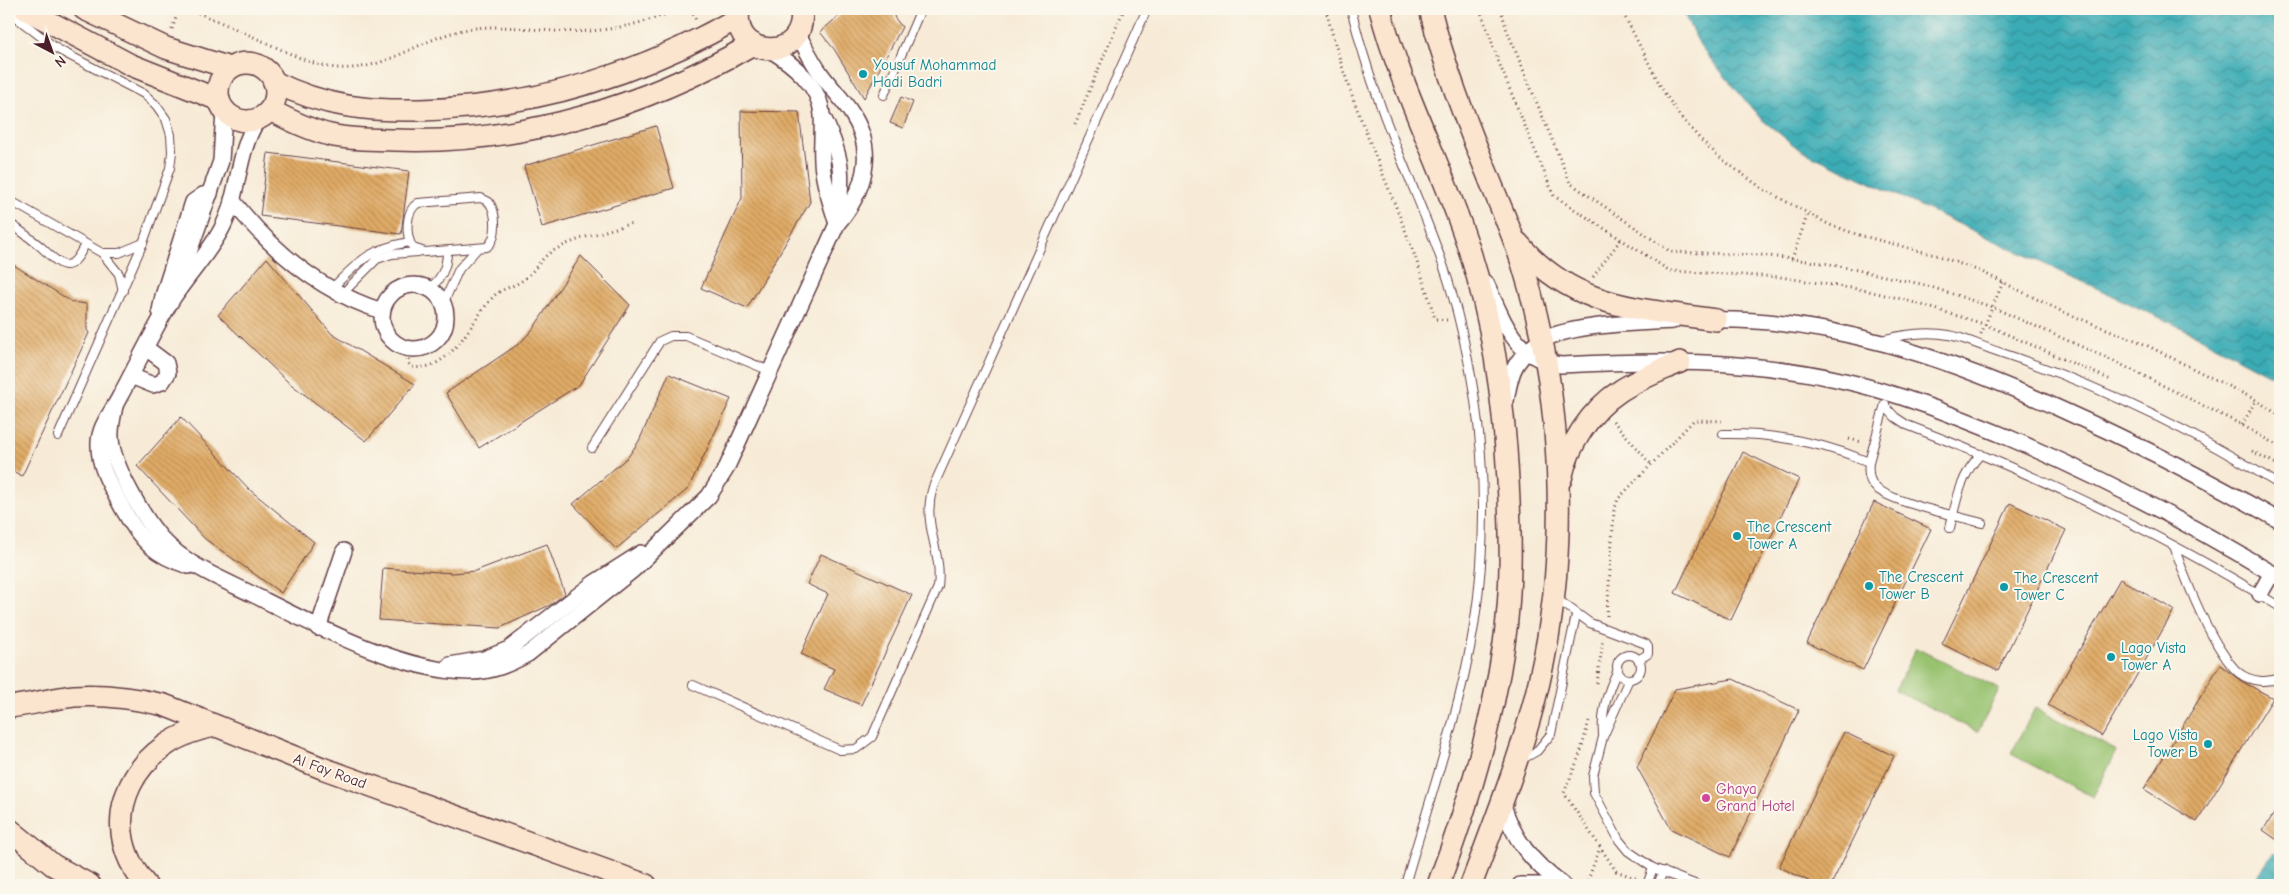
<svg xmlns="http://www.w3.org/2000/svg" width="2289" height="894" font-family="'Comic Neue',sans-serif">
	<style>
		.garden { fill: #98c26f; stroke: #71704d }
		.water { fill: url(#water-waves); stroke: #426670 }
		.building { fill: url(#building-back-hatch) }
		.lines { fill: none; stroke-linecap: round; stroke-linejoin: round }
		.lane-casing { stroke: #643e45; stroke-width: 10 }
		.street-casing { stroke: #643e45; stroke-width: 18 }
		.secondary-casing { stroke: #643e45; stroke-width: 24 }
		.path { stroke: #643e45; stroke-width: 3; stroke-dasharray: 1 4; stroke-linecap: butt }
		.lane { stroke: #fff; stroke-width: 8 }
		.street { stroke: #fff; stroke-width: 15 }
		.secondary { stroke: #fbe5cf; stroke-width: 21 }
		.culture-dot { fill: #0f9aa8; stroke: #fbf7ec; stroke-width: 2 }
		.hotel-dot { fill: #d1479c; stroke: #fbf7ec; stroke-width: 2 }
		.labels { text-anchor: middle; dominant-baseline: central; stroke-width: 4; stroke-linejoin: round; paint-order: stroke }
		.culture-label { font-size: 15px; fill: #0d838f; stroke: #fbf7ec; text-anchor: start }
		.street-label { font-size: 15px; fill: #4a1f2b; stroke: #fbf7ec }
		.hotel-label { font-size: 15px; fill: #b23c85; stroke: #fbf7ec; text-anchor: start }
	</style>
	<defs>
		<pattern id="water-waves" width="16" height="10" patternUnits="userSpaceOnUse" patternTransform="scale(1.25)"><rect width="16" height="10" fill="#3aacb5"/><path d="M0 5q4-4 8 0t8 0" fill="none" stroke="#338b93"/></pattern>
		<pattern id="building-back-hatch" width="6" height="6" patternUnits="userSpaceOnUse" patternTransform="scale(1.25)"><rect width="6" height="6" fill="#e0ab66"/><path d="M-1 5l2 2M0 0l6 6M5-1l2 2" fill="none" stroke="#b88b54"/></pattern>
	</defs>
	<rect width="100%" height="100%" fill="#fbf7ec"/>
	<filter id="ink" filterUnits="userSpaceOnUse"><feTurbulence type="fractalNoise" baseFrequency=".02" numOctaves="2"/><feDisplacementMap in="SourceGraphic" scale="10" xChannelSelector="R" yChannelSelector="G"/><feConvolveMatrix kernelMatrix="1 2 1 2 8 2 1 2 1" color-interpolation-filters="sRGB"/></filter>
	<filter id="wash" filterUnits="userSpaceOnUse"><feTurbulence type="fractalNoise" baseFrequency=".0096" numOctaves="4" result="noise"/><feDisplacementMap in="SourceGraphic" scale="20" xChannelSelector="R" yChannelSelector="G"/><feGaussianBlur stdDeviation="1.12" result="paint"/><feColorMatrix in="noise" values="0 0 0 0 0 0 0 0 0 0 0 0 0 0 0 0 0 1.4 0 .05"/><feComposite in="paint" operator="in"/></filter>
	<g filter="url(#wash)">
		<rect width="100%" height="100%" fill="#f7ebd7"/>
		<g class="garden">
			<path d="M1916,648L1999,689L1978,732L1895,690Z"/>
			<path d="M2035,708L2117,751L2093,797L2011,754Z"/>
		</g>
		<g class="water">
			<path d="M1681,9H2280V380L2184,329L1800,150L1760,118L1702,49Z"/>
			<path d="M2274,852L2280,856V885H2257L2253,883Z"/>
		</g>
		<g id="blocks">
			<g class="building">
				<path d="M847,9H896L894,17L902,27L864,98L834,49L820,32Z"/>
				<path d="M901,97L913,102L903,128L890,123Z"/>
				<path d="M741,111L799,112L810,202L747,308L701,288L742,198Z"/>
				<path d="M656,126L674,188L542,227L524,166Z"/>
				<path d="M268,153L409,171L401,234L260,216Z"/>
				<path d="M581,256L630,305L579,385L479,448L446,393L520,343L533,329Z"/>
				<path d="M267,258L332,334L415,384L366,441L288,382L218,315Z"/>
				<path d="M9,262L72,302L87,304V330L89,333L22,476L9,469Z"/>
				<path d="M669,374L731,399L688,489L616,549L573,504L628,457L639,441Z"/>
				<path d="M181,417L250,490L314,542L281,593L205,539L137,466Z"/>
				<path d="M1743,452L1799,479L1731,620L1675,593Z"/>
				<path d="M1874,502L1931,529L1863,670L1807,643Z"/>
				<path d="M2010,503L2066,530L1998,671L1942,644Z"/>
				<path d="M547,544L565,594L550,605L500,628L379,620L383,568L453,573L475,571Z"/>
				<path d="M821,554L912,595L861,705L824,689L834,669L801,654L828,594L807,584Z"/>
				<path d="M2120,579L2174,610L2102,736L2048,705Z"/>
				<path d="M2220,665L2241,681L2273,698L2197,822L2144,789Z"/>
				<path d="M1733,679L1799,710L1730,857L1671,829L1637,767L1675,689Z"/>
				<path d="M1844,732L1894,756L1831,885H1817L1779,867Z"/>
				<path d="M2280,805V842L2263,830Z"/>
			</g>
		</g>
	</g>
	<g filter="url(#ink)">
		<use href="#blocks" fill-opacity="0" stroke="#643e45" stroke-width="1"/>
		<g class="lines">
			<g class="lane-casing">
				<g id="lane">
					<path d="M1351,9C1363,57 1379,105 1398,151C1416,195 1435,238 1449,283C1482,394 1492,511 1474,626C1460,712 1429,801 1405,885"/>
					<path d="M9,12L57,49L144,94L156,105L166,119L171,135L172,152L170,168L143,243L58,436"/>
					<path d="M884,95L921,9"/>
					<path d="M481,198L489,202C497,213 498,238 487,247L425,252L413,248C405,235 405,211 418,203Z"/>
					<path d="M9,200L102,253L119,274L123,291"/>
					<path d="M9,223C20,230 30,238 40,246C61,265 69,278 85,244"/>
					<path d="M103,253H119L143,243"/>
					<path d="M429,289C441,279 447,268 447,251"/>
					<path d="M330,290C360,261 367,250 409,242"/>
					<path d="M341,295L377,259L392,254L418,252"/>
					<path d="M443,304L459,269L476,250"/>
					<path d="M1881,340C1904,334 1926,331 1949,335C1965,338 1983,347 1999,352C2096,384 2193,431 2280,485"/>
					<path d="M1885,404L1869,462C1868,471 1868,480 1875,487C1892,503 1958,516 1982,523"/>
					<path d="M1885,406L1895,417L1907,425C2037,475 2162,533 2280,607"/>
					<path d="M1723,434C1774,433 1821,442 1869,462"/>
					<path d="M592,448L660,341L671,336H686L770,371"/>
					<path d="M1950,528C1956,501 1961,474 1981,454"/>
					<path d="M2174,546C2186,581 2199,614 2218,646C2224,655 2230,666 2239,673C2251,682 2267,683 2280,678"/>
					<path d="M1557,599L1590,623L1646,644L1648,647V654L1638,660"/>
					<circle cx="1629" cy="667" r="12"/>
					<path d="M1629,679L1603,737L1593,776L1594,793L1619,840L1628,851L1653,868L1697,885"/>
					<path d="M693,685L840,750L856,749L872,737L938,587C943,550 921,526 933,487L1147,9"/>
					<path d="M1603,735C1601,711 1607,691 1618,670"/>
					<path d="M1521,760L1537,751L1551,734L1576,615"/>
					<path d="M1647,885L1653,868"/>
					<path d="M1658,885L1663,871"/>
				</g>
			</g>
			<g class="street-casing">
				<g id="street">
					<path d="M769,49C793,64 820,85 822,115C823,130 821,146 822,161C823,183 831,203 837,224"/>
					<path d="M824,119C843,160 843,173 838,217"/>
					<path d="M232,200C272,251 321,292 382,311"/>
					<path d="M180,278L221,161L224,111"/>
					<path d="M1486,283C1504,321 1514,359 1561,365C1652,360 1746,359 1836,379C1896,392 1951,414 2007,437C2101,477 2192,525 2280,578"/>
					<circle cx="414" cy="317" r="32"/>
					<path d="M160,311L163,296L193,202L203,195L210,194"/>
					<path d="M1706,320C1830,317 1946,358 2058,408C2134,442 2208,480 2280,521"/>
					<path d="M131,376L153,385L162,382L168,373L166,363L146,348"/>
					<path d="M1506,401C1508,389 1510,375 1516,365C1523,354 1533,345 1544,339C1576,324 1637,323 1673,321"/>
					<path d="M115,406C113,417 110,428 111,439C113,466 144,519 162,539C186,565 221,579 252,594C312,624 403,673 471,672C492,672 510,664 528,654L633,570L709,496L726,469L837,224C864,192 877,152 852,114C843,99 831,88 821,74C812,62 805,47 798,34"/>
					<path d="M189,566C155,556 140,540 123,509C113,490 99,469 99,446C98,427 111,414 119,398C137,365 153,330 173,298C188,275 208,254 221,230C240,195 236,153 258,119"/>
					<path d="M2260,594L2272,573"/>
					<path d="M318,628L344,551"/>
					<path d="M450,665L484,659L509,649L594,583L641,553"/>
					<path d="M1502,802C1513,839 1532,863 1563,885"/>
					<path d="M1520,885H1560"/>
				</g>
			</g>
			<g class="secondary-casing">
				<g id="secondary">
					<path d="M25,9L131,65L219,100"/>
					<path d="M84,9L166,48L230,68"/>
					<path d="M739,9C730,61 809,63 801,9"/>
					<path d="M1380,9C1402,93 1444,169 1470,252C1494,327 1504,402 1508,480C1511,535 1512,589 1504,644C1492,726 1467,808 1438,885"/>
					<path d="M1430,9C1444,65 1465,119 1487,173C1499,204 1513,234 1523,266C1563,395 1570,550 1539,682C1523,752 1496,818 1471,885"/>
					<circle cx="247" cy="92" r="29"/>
					<path d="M274,82C325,107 366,111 421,110C536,107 639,75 738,18"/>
					<path d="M270,110C289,120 309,130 330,135C350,140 373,139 394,140C520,145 644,107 753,44"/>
					<path d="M1518,243C1574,309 1637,308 1716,320"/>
					<path d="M1561,479C1568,445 1591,410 1620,391C1638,379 1660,371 1680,362"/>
					<path d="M9,707C31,705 53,698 74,696C105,694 134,698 164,705L322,768L646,885"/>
					<path d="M9,829L53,865L90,885"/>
					<path d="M146,885C90,820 137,738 215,726"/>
				</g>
			</g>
			<g class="path">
				<path d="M189,9C216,20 243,32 269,44C289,53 308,63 329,67C382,75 412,42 459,31C490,23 522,29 554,31C597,34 639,26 679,9"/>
				<path d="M691,9L696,20"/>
				<path d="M1326,9C1351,117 1406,213 1435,319L1447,320"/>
				<path d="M1480,9L1501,68L1554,196L1670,271L1780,277L1864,290L1902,299L1984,324L2111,380"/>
				<path d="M1501,9L1506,28L1570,183L1671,252L1761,255L1830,264L1925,285L1992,307L2116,362L2242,425L2280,447"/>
				<path d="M1621,9L1662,89L1679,115L1700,139L1723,160L1763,189L1830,225L1859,235L1939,256L1982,272L2063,312L2140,342L2256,400L2280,416"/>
				<path d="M172,29L179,9"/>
				<path d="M1075,124L1124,9"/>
				<path d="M1792,259L1808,213"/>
				<path d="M1593,277L1621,239"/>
				<path d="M1981,334L2003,282"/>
				<path d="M408,349V363L412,367C452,373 470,321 494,296C502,288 514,287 523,280C535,272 540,258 553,251C575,238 608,231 632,223"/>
				<path d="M1613,421L1651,464"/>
				<path d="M2242,425L2256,400"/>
				<path d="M1849,439L1862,442"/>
				<path d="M2252,451L2280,466"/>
				<path d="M1607,616L1614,511L1618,499L1694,420L1722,421"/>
				<path d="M1597,683L1603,640"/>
				<path d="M1589,721L1580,754L1564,793L1616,871L1638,879"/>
				<path d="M1586,885L1600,848"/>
			</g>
			<use href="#lane" class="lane"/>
			<use href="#street" class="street"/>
			<use href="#secondary" class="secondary"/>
		</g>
	</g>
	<g class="culture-dot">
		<circle cx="863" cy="74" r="5"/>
		<circle cx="1737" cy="536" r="5"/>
		<circle cx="1869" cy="586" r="5"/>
		<circle cx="2004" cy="587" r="5"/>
		<circle cx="2111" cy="657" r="5"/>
		<circle cx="2208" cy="744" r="5"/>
	</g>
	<circle class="hotel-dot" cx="1706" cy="798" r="5"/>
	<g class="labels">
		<g class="culture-label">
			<text x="873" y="65">Yousuf Mohammad<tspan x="873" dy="17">Hadi Badri</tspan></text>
			<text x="1747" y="527">The Crescent<tspan x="1747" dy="17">Tower A</tspan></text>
			<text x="1879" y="577">The Crescent<tspan x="1879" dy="17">Tower B</tspan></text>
			<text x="2014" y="578">The Crescent<tspan x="2014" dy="17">Tower C</tspan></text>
			<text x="2121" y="648">Lago Vista<tspan x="2121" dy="17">Tower A</tspan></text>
			<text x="2198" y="735" text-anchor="end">Lago Vista<tspan x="2198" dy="17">Tower B</tspan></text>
		</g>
		<g class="street-label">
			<text transform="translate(330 771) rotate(20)">Al Fay Road</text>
		</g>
		<g class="hotel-label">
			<text x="1716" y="789">Ghaya<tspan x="1716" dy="17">Grand Hotel</tspan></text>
		</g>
	</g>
	<rect width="2289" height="894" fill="none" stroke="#fbf7ec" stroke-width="30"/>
	<g transform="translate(52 52) rotate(139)" stroke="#fbf7ec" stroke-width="4" paint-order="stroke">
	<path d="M0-4L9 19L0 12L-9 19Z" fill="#4a1f2b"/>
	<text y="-8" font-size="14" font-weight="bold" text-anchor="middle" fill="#4a1f2b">N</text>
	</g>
</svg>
